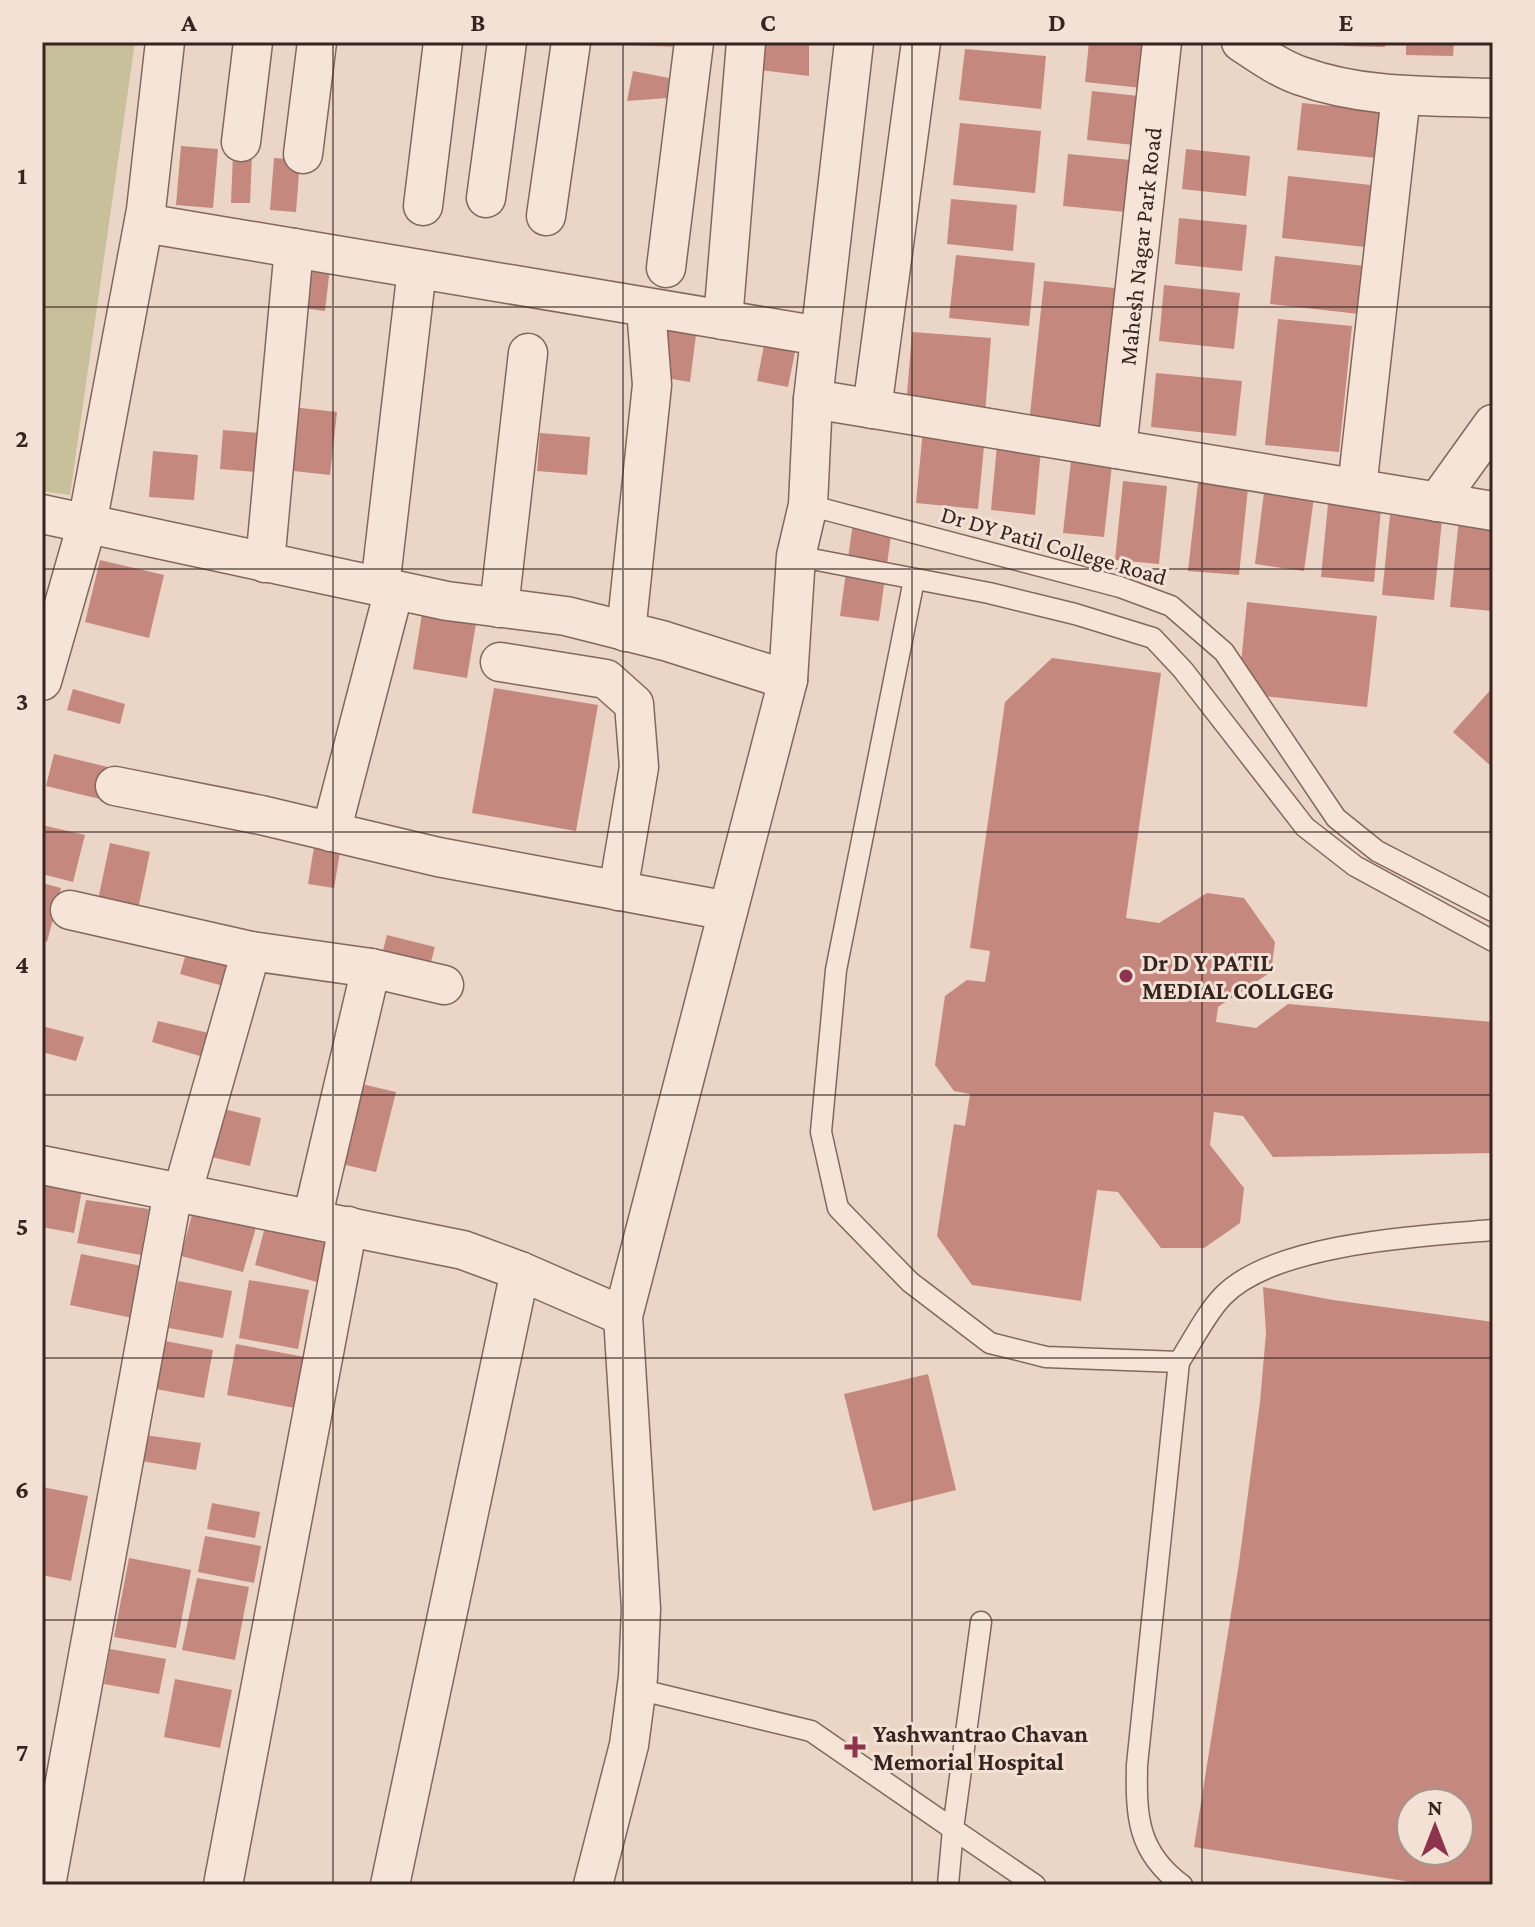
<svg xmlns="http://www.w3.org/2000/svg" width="1535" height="1927" font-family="'Crimson Pro',serif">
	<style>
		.green { fill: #c7c09a }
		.building { fill: #c5887f; fill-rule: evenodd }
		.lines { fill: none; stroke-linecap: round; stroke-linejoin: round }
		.lane-casing { stroke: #83675d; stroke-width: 23 }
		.street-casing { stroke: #83675d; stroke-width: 41 }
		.lane { stroke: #f6e4d8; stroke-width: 20 }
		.street { stroke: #f6e4d8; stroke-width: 38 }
		.grid { fill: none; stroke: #352420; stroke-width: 2; stroke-opacity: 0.55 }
		.poi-dot { fill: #8d334d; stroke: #f2e1d4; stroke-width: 3 }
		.labels { text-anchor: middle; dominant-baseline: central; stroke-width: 6; stroke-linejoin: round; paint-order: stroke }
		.street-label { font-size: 24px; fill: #352420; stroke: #f2e1d4 }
		.poi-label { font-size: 24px; font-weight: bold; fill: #352420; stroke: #f2e1d4; text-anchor: start }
		.neatline { fill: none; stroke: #352420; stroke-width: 3 }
		.grid-label { font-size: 26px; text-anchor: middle; font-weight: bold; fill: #352420 }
	</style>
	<rect width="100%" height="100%" fill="#ead5c6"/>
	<path class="green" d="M42,42H135L70,495L42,491Z"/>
	<g class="building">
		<path d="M625,42H682V47L625,45Z"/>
		<path d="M755,42L809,45V76L753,69Z"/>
		<path d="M1089,42H1146L1142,88L1085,82Z"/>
		<path d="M1343,42H1385V47L1343,46Z"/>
		<path d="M1406,42H1454L1453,56L1406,55Z"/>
		<path d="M965,49L1046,56L1041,109L959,100Z"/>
		<path d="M633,71L669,78L667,98L627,101Z"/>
		<path d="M1092,91L1148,97L1143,146L1087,140Z"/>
		<path d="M1302,103L1382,111L1377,158L1297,150Z"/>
		<path d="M960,123L1041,131L1035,193L953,185Z"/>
		<path d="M181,146L218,149L213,208L176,205Z"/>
		<path d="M1186,149L1250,156L1246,196L1182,189Z"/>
		<path d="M233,153L252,154L250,203H231Z"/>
		<path d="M1068,154L1131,160L1126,212L1063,206Z"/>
		<path d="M274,158L300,160L296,212L270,210Z"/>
		<path d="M1288,176L1371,185L1365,247L1282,238Z"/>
		<path d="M951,199L1017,205L1013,251L947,244Z"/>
		<path d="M1179,218L1247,225L1242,271L1175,264Z"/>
		<path d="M956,255L1035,263L1029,326L949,318Z"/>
		<path d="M1275,256L1365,266L1359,314L1270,304Z"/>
		<path d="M300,263L330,267L325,311L295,307Z"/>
		<path d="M1044,281L1125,289L1110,433L1029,424Z"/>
		<path d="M1164,285L1240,293L1234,349L1159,341Z"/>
		<path d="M1278,319L1352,326L1339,452L1265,445Z"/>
		<path d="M668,323L697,327L690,382L660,377Z"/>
		<path d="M912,332L991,338L985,413L906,407Z"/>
		<path d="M766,335L797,342L788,387L757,381Z"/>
		<path d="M1156,373L1242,381L1236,436L1151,427Z"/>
		<path d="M292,407L337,412L330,475L285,470Z"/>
		<path d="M223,430L271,434L268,473L220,469Z"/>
		<path d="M923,430L985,436L978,509L916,503Z"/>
		<path d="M540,433L590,437L587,475L537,471Z"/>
		<path d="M997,445L1041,449L1035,515L991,510Z"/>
		<path d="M153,451L198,455L194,500L149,497Z"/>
		<path d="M1071,461L1112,465L1104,537L1063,533Z"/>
		<path d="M1123,481L1167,486L1159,564L1115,560Z"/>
		<path d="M1198,483L1248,488L1239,575L1188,571Z"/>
		<path d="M1265,484L1315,490L1304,571L1255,564Z"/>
		<path d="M1328,504L1381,509L1374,582L1321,577Z"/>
		<path d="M854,515L893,521L879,621L840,616Z"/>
		<path d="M1390,515L1442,520L1434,600L1382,595Z"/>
		<path d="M1459,518L1493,521V611L1450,607Z"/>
		<path d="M100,560L164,575L149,638L85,622Z"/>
		<path d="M424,602L478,611L467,678L413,669Z"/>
		<path d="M1247,602L1377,616L1367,707L1264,696L1241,663Z"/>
		<path d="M1052,658L1161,673L1126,918L1159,923L1207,893L1244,898L1275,942L1271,972L1218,1007L1216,1022L1256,1028L1288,1004L1493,1022V1153L1273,1157L1243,1116L1214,1112L1210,1145L1244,1188L1240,1223L1204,1248H1161L1118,1192L1097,1190L1081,1301L972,1285L937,1236L954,1124L965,1126L970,1094L954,1091L935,1065L945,996L967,980L985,982L990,951L970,948L1005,702Z"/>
		<path d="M1493,687V768L1453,732Z"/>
		<path d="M494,688L598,705L576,831L472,813Z"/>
		<path d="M73,689L125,704L120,724L67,710Z"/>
		<path d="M54,754L112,768L104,800L46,786Z"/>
		<path d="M42,825L85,835L73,882L42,874Z"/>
		<path d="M315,841L341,846L334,888L308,884Z"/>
		<path d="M110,843L150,852L138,909L98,900Z"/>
		<path d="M42,883L61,888L47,942L42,941Z"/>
		<path d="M387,935L435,947L429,969L381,958Z"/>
		<path d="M189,943L236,957L227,987L180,974Z"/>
		<path d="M158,1021L213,1034L207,1058L152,1042Z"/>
		<path d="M42,1026L84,1037L76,1061L42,1052Z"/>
		<path d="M353,1082L396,1092L376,1172L333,1162Z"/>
		<path d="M215,1107L261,1118L250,1166L203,1155Z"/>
		<path d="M42,1183L82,1190L74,1233L42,1227Z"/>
		<path d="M86,1200L149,1209L141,1255L77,1243Z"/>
		<path d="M194,1207L257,1224L243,1272L181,1256Z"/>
		<path d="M265,1227L328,1244L317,1282L255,1265Z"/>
		<path d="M81,1254L147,1267L137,1319L70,1305Z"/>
		<path d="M249,1280L309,1290L298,1349L239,1338Z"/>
		<path d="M178,1281L232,1291L223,1338L169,1328Z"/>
		<path d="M1263,1287L1333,1300L1493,1322V1885H1429L1194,1847L1239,1563L1260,1402L1266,1333ZM1411,1803H1459V1851H1411Z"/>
		<path d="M154,1339L213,1350L204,1398L145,1387Z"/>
		<path d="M236,1344L310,1358L300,1409L227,1395Z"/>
		<path d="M928,1374L956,1490L873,1511L844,1394Z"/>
		<path d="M138,1434L201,1443L196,1470L135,1460Z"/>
		<path d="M42,1487L88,1496L71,1581L42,1575Z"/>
		<path d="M212,1503L260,1512L255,1538L207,1529Z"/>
		<path d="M205,1536L261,1546L254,1583L198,1572Z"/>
		<path d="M129,1558L191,1570L176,1648L114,1637Z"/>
		<path d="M197,1578L249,1587L235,1660L182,1650Z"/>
		<path d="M110,1649L166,1659L159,1694L104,1684Z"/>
		<path d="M175,1679L232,1690L220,1748L164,1737Z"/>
	</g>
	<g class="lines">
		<g class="lane-casing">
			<g id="lane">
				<path d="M808,505L1120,587L1171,606L1224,652L1336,818L1377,851L1493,911"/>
				<path d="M796,556L989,593L1075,614L1153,638L1183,670L1305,827L1355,866L1493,941"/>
				<path d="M914,580L836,970L821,1132L838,1208L910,1282L990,1343L1046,1357L1179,1362C1192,1342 1207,1312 1223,1296C1274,1243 1422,1236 1493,1230"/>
				<path d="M1179,1362L1137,1765C1136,1816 1137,1852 1182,1885"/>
				<path d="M981,1622L953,1829L1035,1885"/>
				<path d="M637,1689L811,1731L953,1829L948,1885"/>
			</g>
		</g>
		<g class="street-casing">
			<g id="street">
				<path d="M1241,42C1259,54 1280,69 1301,76C1362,98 1429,96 1493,98"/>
				<path d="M241,142L253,42"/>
				<path d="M303,154L317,42"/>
				<path d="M486,198L507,42"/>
				<path d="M423,206L443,42"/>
				<path d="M546,216L571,42"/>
				<path d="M144,223L820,336"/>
				<path d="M666,268L694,42"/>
				<path d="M723,320L746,42"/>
				<path d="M813,399L1493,511"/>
				<path d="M872,409L921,42"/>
				<path id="s1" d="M1117,449L1162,42"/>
				<path d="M1357,488L1401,95"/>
				<path d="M1437,502L1493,424"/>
				<path d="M42,514L447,601L566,616L665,641L788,680"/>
				<path d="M265,563L294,248"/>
				<path d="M380,587L417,269"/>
				<path d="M499,608L528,353"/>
				<path d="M626,632L652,385L646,308"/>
				<path d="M500,662L606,679L634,704L639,767L618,891"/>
				<path d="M42,681L87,524L146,210L165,42"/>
				<path d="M115,786L261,815L438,857L728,911"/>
				<path d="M331,832L394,590"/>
				<path d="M70,910L251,951L371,968L444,985"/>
				<path d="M42,1165L463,1250L520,1271L623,1316"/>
				<path d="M182,1194L251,951"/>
				<path d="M312,1219L371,968"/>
				<path d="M46,1885L173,1192"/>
				<path d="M223,1885L348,1226"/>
				<path d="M390,1885L520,1271"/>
				<path d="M593,1885L629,1745L638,1677L641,1609L623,1316L788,680L796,556L808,505L813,399L854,42"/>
			</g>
		</g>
		<use href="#lane" class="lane"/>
		<use href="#street" class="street"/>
	</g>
	<path class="grid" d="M333,42V1885M623,42V1885M912,42V1885M1202,42V1885M42,307H1493M42,569H1493M42,832H1493M42,1095H1493M42,1358H1493M42,1620H1493"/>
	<g class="poi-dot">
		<circle cx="1126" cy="976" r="8"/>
		<path d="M851 1735h8v8h8v8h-8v8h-8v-8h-8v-8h8z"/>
	</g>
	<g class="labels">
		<g class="street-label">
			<text stroke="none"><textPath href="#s1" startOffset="204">Mahesh Nagar Park Road</textPath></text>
			<text transform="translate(1054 545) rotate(16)">Dr DY Patil College Road</text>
		</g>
		<g class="poi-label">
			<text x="1142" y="962">Dr D Y PATIL<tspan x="1142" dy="28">MEDIAL COLLGEG</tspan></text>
			<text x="873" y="1733">Yashwantrao Chavan<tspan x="873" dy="28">Memorial Hospital</tspan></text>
		</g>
	</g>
	<rect width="1535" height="1927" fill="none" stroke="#f2e1d4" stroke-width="88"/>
	<g transform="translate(1435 1827)"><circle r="38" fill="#f2e1d4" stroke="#a6958c" stroke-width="2"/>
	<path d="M0-6L14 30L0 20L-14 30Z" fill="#8d334d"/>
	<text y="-12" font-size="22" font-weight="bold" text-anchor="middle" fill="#352420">N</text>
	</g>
	<rect x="44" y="44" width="1447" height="1839" class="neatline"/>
	<g class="grid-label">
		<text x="189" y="31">A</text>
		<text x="478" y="31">B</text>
		<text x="768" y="31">C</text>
		<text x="1057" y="31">D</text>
		<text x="1346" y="31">E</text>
		<text x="22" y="184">1</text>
		<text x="22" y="447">2</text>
		<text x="22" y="710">3</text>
		<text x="22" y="973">4</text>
		<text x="22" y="1235">5</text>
		<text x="22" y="1498">6</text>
		<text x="22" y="1761">7</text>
	</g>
</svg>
